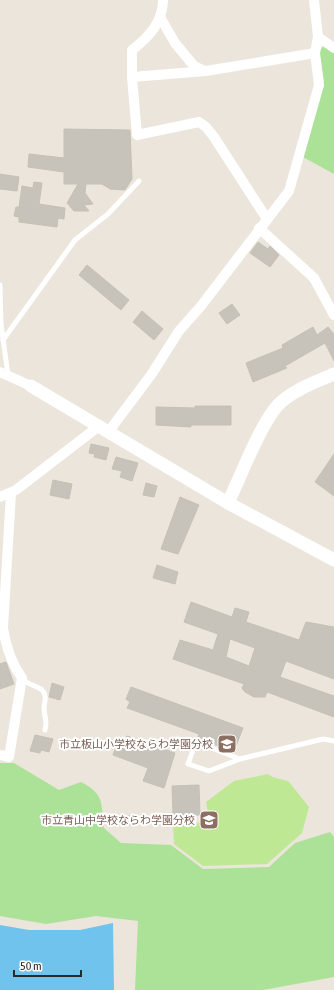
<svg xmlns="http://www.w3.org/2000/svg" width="334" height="990" font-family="'Asap Condensed','Noto Sans JP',sans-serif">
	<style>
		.green { fill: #ace198 }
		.pitch { fill: #bfe894 }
		.water { fill: #6fc3ec }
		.building { fill: #c7c3ba; stroke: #c6c1b5; fill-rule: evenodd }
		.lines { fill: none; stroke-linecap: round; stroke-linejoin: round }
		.service { stroke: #fff; stroke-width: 5 }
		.minor { stroke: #fff; stroke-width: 10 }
		.tertiary { stroke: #fff; stroke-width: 13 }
		.labels { text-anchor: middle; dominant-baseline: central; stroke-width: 4; stroke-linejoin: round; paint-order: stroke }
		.education-label { font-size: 11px; fill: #785e54; stroke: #fff; text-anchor: end }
	</style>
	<rect width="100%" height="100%" fill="#ebe5db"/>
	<g class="green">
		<path d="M324,46L334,51V174L303,157L324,81L319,51Z"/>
		<path d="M0,763H14L59,790L81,782C105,794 101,804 104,828L121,843L171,845L203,869L269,867L295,843L330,832L334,837V977L263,990H135L138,921L96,916L46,924L0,916Z"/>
	</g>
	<path class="pitch" d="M268,774C275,780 282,778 289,782L309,807L302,833L267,864L203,866L174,844L173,824L198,823L208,813L206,802L234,781Z"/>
	<path class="water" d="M113,923L114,990H0V925L29,930H80Z"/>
	<g class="building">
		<path d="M64,129L130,130L132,179L125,190L110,189L102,184H86L85,193L93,204L84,205L89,211H74L67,203L78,184H64V172L28,167L29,154L64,158Z"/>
		<path d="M0,174L19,177L17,191L0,189Z"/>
		<path d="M34,182L42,183L39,204L65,208L64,219L58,218L57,227L19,222V217L14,216L16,207H19L22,186L33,188Z"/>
		<path d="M258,242L268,249L270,246L279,255L270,267L250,253Z"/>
		<path d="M87,265L129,300L121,310L79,275Z"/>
		<path d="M232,304L240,315L227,324L219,313Z"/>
		<path d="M142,311L163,329L154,340L133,322Z"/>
		<path d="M313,327L317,335L328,327L334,334V361L325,343L285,366L287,368L253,382L246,363L283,348L282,345Z"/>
		<path d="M195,406H231V425H191V427L156,425V407L195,408Z"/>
		<path d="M91,444L109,448L106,460L94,457L95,454L89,453Z"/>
		<path d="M334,454V496L315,482Z"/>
		<path d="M116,457L138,463L132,481L120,477L122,471L112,469Z"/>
		<path d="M53,480L72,484L69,499L50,495Z"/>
		<path d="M146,483L157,486L154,497L143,495Z"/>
		<path d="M180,497L199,505L178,554L161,549Z"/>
		<path d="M157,565L178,572L175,584L153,578Z"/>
		<path d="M191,602L232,617L235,608L249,612L246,622L299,640L306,622L334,627V679L286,661L280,677L334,696V717L267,692L265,697H254L245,692L242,688L244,684L173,659L180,640L213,650L218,634L184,622ZM230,639L255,648L249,666L226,657Z"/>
		<path d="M6,662L14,684L0,689V664Z"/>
		<path d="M52,683L64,687L60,700L49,697Z"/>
		<path d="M131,687L243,728L234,751L225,749L198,737L199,734L127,708L130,702L126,699Z"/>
		<path d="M35,735L53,739L49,752L41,750L40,753L30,751Z"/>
		<path d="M127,736L175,753L164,788L143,781L148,768L113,755L120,737L126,739Z"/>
		<path d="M199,785L200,815L173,816L172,786Z"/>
		<rect x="118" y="816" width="13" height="9"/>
	</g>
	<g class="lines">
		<g class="service">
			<path d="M0,285L1,324L8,375"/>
			<path d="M3,340L75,240L108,214L139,181"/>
			<path d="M23,679C28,685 36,685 42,690C48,696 44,702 44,708C44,718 48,718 45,730"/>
			<path d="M240,759L196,742L188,764L209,771L240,759L323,739L334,741"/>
		</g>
		<g class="minor">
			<path d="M163,0C163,22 149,37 132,50V77L137,135L199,122L206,127L214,137L267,219"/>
			<path d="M160,17L175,43L194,66L205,71"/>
			<path d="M318,37L334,48"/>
			<path d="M132,77L206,71L315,53"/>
			<path d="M259,228L314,278L334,315"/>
			<path d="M0,372L31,386"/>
			<path d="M109,431L151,375L179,331L201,306L289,191L319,85L315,53L318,37L314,0"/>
			<path d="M0,497L16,490L99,426"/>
			<path d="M0,755L9,757L22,678C11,663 6,647 3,628L11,493"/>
		</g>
		<g class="tertiary">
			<path d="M31,386L228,503L334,560"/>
			<path d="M228,503C240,478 262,420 280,403C295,389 316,382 334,374"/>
		</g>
	</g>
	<defs>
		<g id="school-square" transform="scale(1)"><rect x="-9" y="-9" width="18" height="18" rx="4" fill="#8d6e63" stroke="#fff"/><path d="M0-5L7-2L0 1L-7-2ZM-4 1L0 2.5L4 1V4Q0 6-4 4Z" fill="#fff"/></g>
	</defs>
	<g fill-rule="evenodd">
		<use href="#school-square" x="227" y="744"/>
		<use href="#school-square" x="209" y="820"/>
	</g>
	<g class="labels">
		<g class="education-label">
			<text x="213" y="744">市立板山小学校ならわ学園分校</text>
			<text x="195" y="820">市立青山中学校ならわ学園分校</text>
		</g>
	</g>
	<path d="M14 970v6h67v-6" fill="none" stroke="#292929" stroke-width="2"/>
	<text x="20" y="970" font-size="12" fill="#292929" stroke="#ffffff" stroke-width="3" paint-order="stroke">50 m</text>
</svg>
